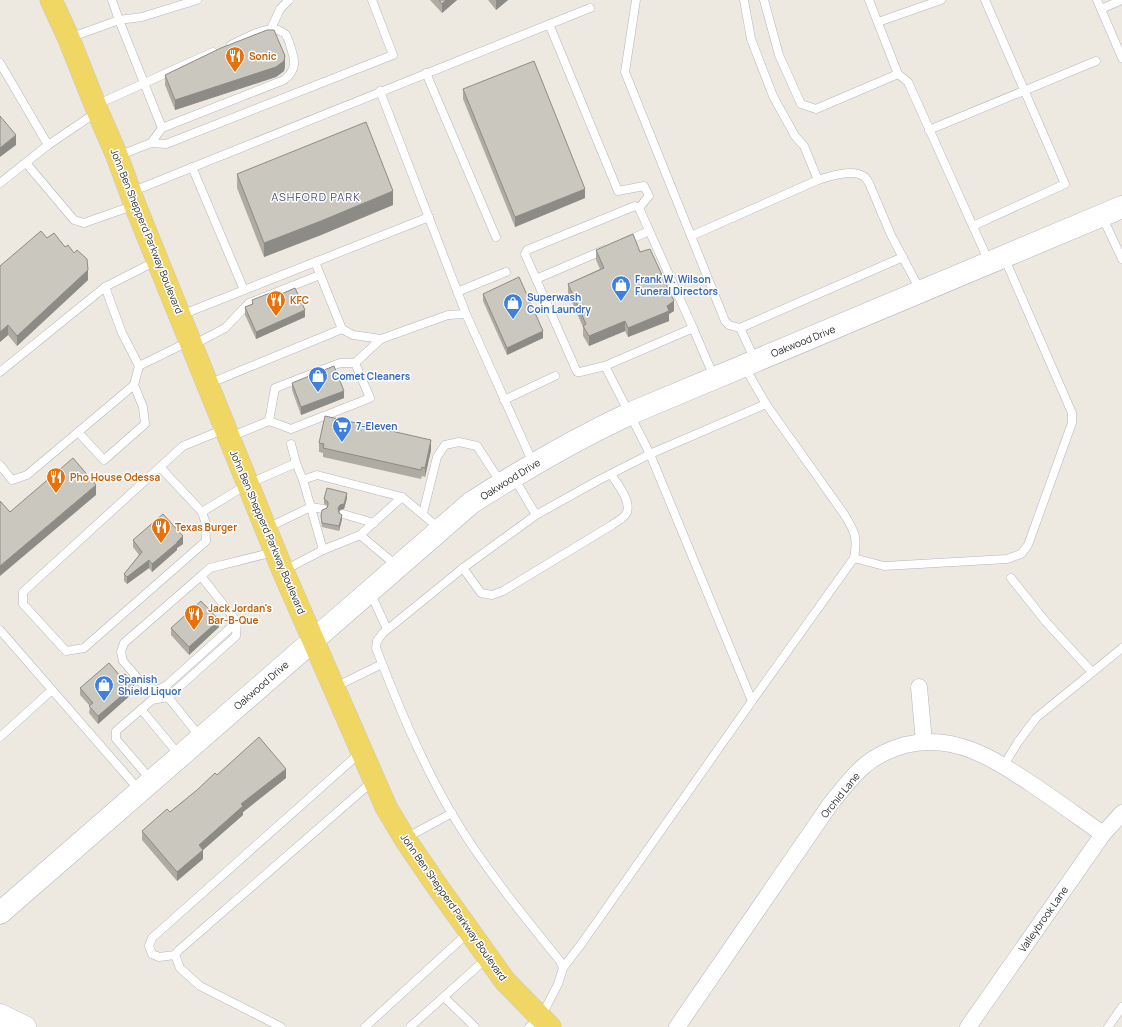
<svg xmlns="http://www.w3.org/2000/svg" width="1122" height="1027" font-family="Manrope,sans-serif">
	<style>
		.lines { fill: none; stroke-linecap: round; stroke-linejoin: round }
		.lane-casing { stroke: #b3b5c0; stroke-width: 9 }
		.street-casing { stroke: #b3b5c0; stroke-width: 17 }
		.secondary-casing { stroke: #b3b5c0; stroke-width: 23 }
		.primary-casing { stroke: #c8c8c8; stroke-width: 23 }
		.lane { stroke: #fff; stroke-width: 8 }
		.street { stroke: #fff; stroke-width: 16 }
		.secondary { stroke: #fff; stroke-width: 22 }
		.primary { stroke: #f0d764; stroke-width: 22 }
		.wall { fill: #aeaba3 }
		.shaded-wall { fill: #8d8b85 }
		.building { fill: #cac7be; stroke: #8d8b85 }
		.labels { text-anchor: middle; dominant-baseline: central; stroke-width: 3; stroke-linejoin: round; paint-order: stroke }
		.food-label { font-size: 10px; font-weight: bold; fill: #c56008; stroke: #fff; text-anchor: start }
		.street-label { font-size: 10px; fill: #2d2d2d; stroke: #fff }
		.shop-label { font-size: 10px; font-weight: bold; fill: #366cbe; stroke: #fff; text-anchor: start }
		.neighbourhood-label { font-size: 11px; letter-spacing: 1px; fill: #4d537e; stroke: #fff }
	</style>
	<rect width="100%" height="100%" fill="#eee9e0"/>
	<g class="lines">
		<g class="lane-casing">
			<g id="lane">
				<path d="M636,0L625,72L691,236L818,180C830,176 852,169 863,176C866,177 867,180 869,183L891,235L921,292"/>
				<path d="M744,0L751,39L773,96L795,136L804,146L818,180"/>
				<path d="M764,0L779,55L801,104L816,109L898,74L908,82L989,262"/>
				<path d="M869,0L898,74"/>
				<path d="M1097,0L1122,58"/>
				<path d="M1101,9L1122,0"/>
				<path d="M878,22L941,0"/>
				<path d="M549,24L618,191L644,186L649,196L639,208"/>
				<path d="M271,29L280,9L289,0"/>
				<path d="M69,38L119,20L112,0"/>
				<path d="M0,63L48,145"/>
				<path d="M426,73L496,237"/>
				<path d="M380,91L466,314"/>
				<path d="M96,105L213,52"/>
				<path d="M162,128L119,20L142,17L197,0"/>
				<path d="M929,130L1096,61"/>
				<path d="M151,143L162,128L284,80C289,76 293,71 294,65C295,59 289,40 286,35C285,33 280,31 278,30C266,26 243,39 231,45"/>
				<path d="M118,156L151,143L166,144L393,55L372,0"/>
				<path d="M26,163L74,220L84,223L135,205"/>
				<path d="M192,167L244,290"/>
				<path d="M0,183L48,145L97,112"/>
				<path d="M131,192L590,8"/>
				<path d="M1102,216L1122,259"/>
				<path d="M973,226L1065,184L985,0"/>
				<path d="M691,236L725,321L729,325L740,328L755,360"/>
				<path d="M624,242L649,231"/>
				<path d="M604,250L536,279L525,254L527,250L635,206L639,208L693,328"/>
				<path d="M156,261L105,287L122,333L139,366L190,341"/>
				<path d="M315,262L342,329L353,335L381,339L448,315L466,314L533,463"/>
				<path d="M536,279L577,372H580L605,366L693,328L714,377"/>
				<path d="M457,292L506,272"/>
				<path d="M181,315L429,217"/>
				<path d="M740,328L903,257"/>
				<path d="M193,345L225,328L249,303L320,275"/>
				<path d="M0,372L105,287"/>
				<path d="M208,384L342,329"/>
				<path d="M504,400L555,376"/>
				<path d="M269,421L275,388L340,363H355L381,339"/>
				<path d="M225,429L183,446L23,592V604L66,651L84,648L206,541L205,521L202,512L248,484L296,463L291,444"/>
				<path d="M78,432L104,460L145,424L143,407L134,385"/>
				<path d="M230,437L269,421L291,429L370,398L355,363"/>
				<path d="M296,463L303,480L323,550L360,535L397,566"/>
				<path d="M0,465L12,480L27,475L134,385L139,366"/>
				<path d="M160,467L202,512"/>
				<path d="M514,478L536,515"/>
				<path d="M303,480L317,475L402,497L360,535"/>
				<path d="M402,497L440,529"/>
				<path d="M423,513L437,457L445,445L459,442L477,446L501,483"/>
				<path d="M343,514L374,523"/>
				<path d="M267,528L311,507L323,509"/>
				<path d="M854,558L884,566L1007,559L1021,554L1028,545L1072,423V413L1004,257"/>
				<path d="M463,568L481,593L492,595L503,591L612,525C617,521 625,518 627,512C631,500 617,484 611,474"/>
				<path d="M283,571L323,550"/>
				<path d="M201,576L210,568L274,552"/>
				<path d="M1011,578L1046,622L1092,672"/>
				<path d="M370,592L387,629"/>
				<path d="M0,630L140,791"/>
				<path d="M335,687L382,664"/>
				<path d="M752,701L854,558C858,537 855,532 844,514L766,404"/>
				<path d="M141,709L179,755"/>
				<path d="M0,737L52,690"/>
				<path d="M201,738L168,697L236,636L237,622L201,576L124,643L121,652L123,661L146,688L157,690L167,685L237,622"/>
				<path d="M1004,765L1018,742L1036,718L1122,648"/>
				<path d="M151,780L116,739V731L152,700L168,697"/>
				<path d="M406,838L452,813"/>
				<path d="M175,955L159,957L152,954L149,946L152,938L361,752"/>
				<path d="M563,968L582,943L752,701L650,454L605,366"/>
				<path d="M444,997L475,1027"/>
				<path d="M281,1027L200,986L180,968L175,955L179,950L373,781"/>
				<path d="M365,1027L469,932"/>
				<path d="M410,1027L487,958"/>
				<path d="M529,1027L541,1017L558,984L563,968L560,961C521,913 483,866 452,814C421,761 398,705 376,648L377,641L383,633L463,568L536,515L597,481L650,454L766,404L744,366"/>
				<path d="M1108,1027L1122,1007"/>
			</g>
		</g>
		<g class="street-casing">
			<g id="street">
				<path d="M919,687L924,742"/>
				<path d="M677,1027L829,806C840,792 851,777 865,765C876,756 891,749 905,745C955,733 994,759 1033,785C1057,801 1080,818 1103,834"/>
				<path d="M968,1027L1103,834L1122,813"/>
			</g>
		</g>
		<g class="secondary-casing">
			<g id="secondary">
				<path d="M0,913L471,503C522,470 574,440 629,414L1122,207"/>
				<path d="M0,1015L25,1027"/>
			</g>
		</g>
		<g class="primary-casing">
			<path id="primary" d="M51,0L69,39L98,112L117,156L135,205L283,571L386,807L405,839L437,886L505,981L550,1027"/>
		</g>
		<use href="#lane" class="lane"/>
		<use href="#street" class="street"/>
		<use href="#secondary" class="secondary"/>
		<use href="#primary" class="primary"/>
	</g>
	<g class="wall">
		<path d="M430,0H457L442,13Z"/>
		<path d="M488,0H508L496,10Z"/>
		<path d="M285,66L284,71L276,77L175,110L165,85V75Z"/>
		<path d="M463,89L585,198L515,227L463,99Z"/>
		<path d="M237,174L393,205L321,235L264,257L237,188Z"/>
		<path d="M47,238L65,247L74,253L88,280L17,346L8,335L0,342Z"/>
		<path d="M596,250L640,252L674,311L669,314V321L628,337L625,331L589,346L583,336V327L568,293V284L600,269L596,260Z"/>
		<path d="M483,294L543,338L507,355L483,301Z"/>
		<path d="M272,298L305,317L256,339L245,315V307L252,304V300Z"/>
		<path d="M292,383L344,398L301,415L292,390Z"/>
		<path d="M319,443L431,450L425,477L422,476L421,479L323,457V453L319,452Z"/>
		<path d="M347,498L344,509L340,510L339,511L342,519L339,531L322,527L321,521V516L328,506L324,504V499Z"/>
		<path d="M133,540L183,544L177,548V550L152,572L149,568L127,584L124,581V574L139,555L133,547Z"/>
		<path d="M219,627L189,655L171,635V628Z"/>
		<path d="M121,677L134,692L98,724L89,713L90,706L80,695V688Z"/>
		<path d="M217,775L286,778L243,812V815L203,850V859L177,881L142,840V831L170,812Z"/>
	</g>
	<g class="shaded-wall">
		<path d="M446,0H457L442,13V4Z"/>
		<path d="M496,0H508L496,10Z"/>
		<path d="M285,56V66L284,71L276,77L175,110V100Z"/>
		<path d="M16,135V145L0,157V148Z"/>
		<path d="M585,189V198L515,227V217Z"/>
		<path d="M393,191V205L321,235L264,257V243Z"/>
		<path d="M88,270V280L17,346V336Z"/>
		<path d="M674,301V311L669,314V321L628,337V328L667,306Z"/>
		<path d="M305,310V317L256,339V332Z"/>
		<path d="M625,321V331L589,346V336Z"/>
		<path d="M8,325V335L0,342V332Z"/>
		<path d="M543,331V338L507,355V348Z"/>
		<path d="M344,391V398L301,415V407Z"/>
		<path d="M431,440V450L425,477V468Z"/>
		<path d="M96,485V495L0,576V566Z"/>
		<path d="M347,493V498L344,509L340,510L338,513V508Z"/>
		<path d="M342,515V519L339,531V526Z"/>
		<path d="M183,536V544L177,548V550L152,572V564L177,542Z"/>
		<path d="M149,560V568L127,584V577Z"/>
		<path d="M219,620V627L189,655V647Z"/>
		<path d="M134,685V692L98,724V716Z"/>
		<path d="M286,769V778L243,812V815L203,850V859L177,881V872L199,845L241,804Z"/>
	</g>
	<g class="building">
		<path d="M439,0H446L442,4Z"/>
		<path d="M267,30H274L285,56L284,61L276,67L175,100L165,75L221,48Z"/>
		<path d="M534,61L585,189L515,217L463,89Z"/>
		<path d="M0,116L16,135L0,148Z"/>
		<path d="M366,122L393,191L321,221L264,243L237,174Z"/>
		<path d="M41,231L47,238L54,233L65,247L68,245L74,253L77,250L87,259L88,270L17,336L8,325L0,332V266Z"/>
		<path d="M633,234L640,252L650,249L674,301L667,306L669,311L628,328L625,321L589,336L583,326L586,324L568,284L604,268L596,250Z"/>
		<path d="M519,277L543,331L507,348L483,294Z"/>
		<path d="M295,288L305,310L256,332L245,307L253,304L252,300L270,293L272,298Z"/>
		<path d="M334,366L344,391L301,407L292,383Z"/>
		<path d="M325,416L431,440L425,468L422,467L421,470L323,448L324,444L319,443Z"/>
		<path d="M73,458L96,485L0,566V501L10,512Z"/>
		<path d="M327,488L347,493L344,504L340,505L338,508L339,513L342,515L339,526L322,523L321,516L322,510L327,508L328,505V502L324,499Z"/>
		<path d="M163,514L183,536L177,542V543L152,564L149,560L127,577L124,574L142,552L133,540Z"/>
		<path d="M201,601L219,620L189,647L171,628Z"/>
		<path d="M109,663L121,677L125,674L134,685L98,716L89,706L93,703L80,688Z"/>
		<path d="M259,737L286,769L241,804L243,806L199,845L203,850L177,872L142,831L167,809L170,812L197,790L215,773L217,775Z"/>
	</g>
	<defs>
		<g id="restaurant-pin" transform="scale(1)"><path d="M0 17L-7.5 6A9.5 9.5 0 1 1 7.5 6Z" fill="#e8710a" stroke="#fff"/><path d="M-5-6h1v4h1v-4h1v4h1v-4h1v5L-1.5 .5V6h-2V.5L-5-1ZM5-6V6H3V1.5H1.5Q1.5-4 5-6Z" fill="#fff"/></g>
		<g id="shop-pin" transform="scale(1)"><path d="M0 17L-7.5 6A9.5 9.5 0 1 1 7.5 6Z" fill="#3f7fe0" stroke="#fff"/><path d="M-5-2.5h2.3a2.7 3.5 0 0 1 5.4 0H5L5.5 6h-11ZM-1.5-2.5h3a1.5 2.3 0 0 0-3 0Z" fill="#fff"/></g>
		<g id="supermarket-pin" transform="scale(1)"><path d="M0 17L-7.5 6A9.5 9.5 0 1 1 7.5 6Z" fill="#3f7fe0" stroke="#fff"/><path d="M-6-5.5h2.5l.6 2H6L4.5 2H-2.5L-4.4-4H-6ZM-1.5 3.2a1.3 1.3 0 1 0 .1 0ZM3 3.2a1.3 1.3 0 1 0 .1 0Z" fill="#fff"/></g>
	</defs>
	<g fill-rule="evenodd">
		<use href="#restaurant-pin" x="235" y="56"/>
		<use href="#shop-pin" x="621" y="285"/>
		<use href="#restaurant-pin" x="276" y="300"/>
		<use href="#shop-pin" x="513" y="303"/>
		<use href="#shop-pin" x="318" y="376"/>
		<use href="#supermarket-pin" x="342" y="426"/>
		<use href="#restaurant-pin" x="56" y="477"/>
		<use href="#restaurant-pin" x="161" y="527"/>
		<use href="#restaurant-pin" x="194" y="614"/>
		<use href="#shop-pin" x="104" y="685"/>
	</g>
	<g class="labels">
		<g class="food-label">
			<text x="249" y="56">Sonic</text>
			<text x="290" y="300">KFC</text>
			<text x="70" y="477">Pho House Odessa</text>
			<text x="175" y="527">Texas Burger</text>
			<text x="208" y="608">Jack Jordan's<tspan x="208" dy="12">Bar-B-Que</tspan></text>
		</g>
		<g class="street-label">
			<text transform="translate(147 231) rotate(68)">John Ben Shepperd Parkway Boulevard</text>
			<text transform="translate(803 341) rotate(-22)">Oakwood Drive</text>
			<text transform="translate(510 479) rotate(-32)">Oakwood Drive</text>
			<text transform="translate(268 532) rotate(67)">John Ben Shepperd Parkway Boulevard</text>
			<text transform="translate(261 685) rotate(-41)">Oakwood Drive</text>
			<text transform="translate(840 795) rotate(-51)">Orchid Lane</text>
			<text transform="translate(454 907) rotate(55)">John Ben Shepperd Parkway Boulevard</text>
			<text transform="translate(1043 919) rotate(-55)">Valleybrook Lane</text>
		</g>
		<g class="shop-label">
			<text x="635" y="279">Frank W. Wilson<tspan x="635" dy="12">Funeral Directors</tspan></text>
			<text x="527" y="297">Superwash<tspan x="527" dy="12">Coin Laundry</tspan></text>
			<text x="332" y="376">Comet Cleaners</text>
			<text x="356" y="426">7-Eleven</text>
			<text x="118" y="679">Spanish<tspan x="118" dy="12">Shield Liquor</tspan></text>
		</g>
		<g class="neighbourhood-label">
			<text x="316" y="196">ASHFORD PARK</text>
		</g>
	</g>
</svg>
